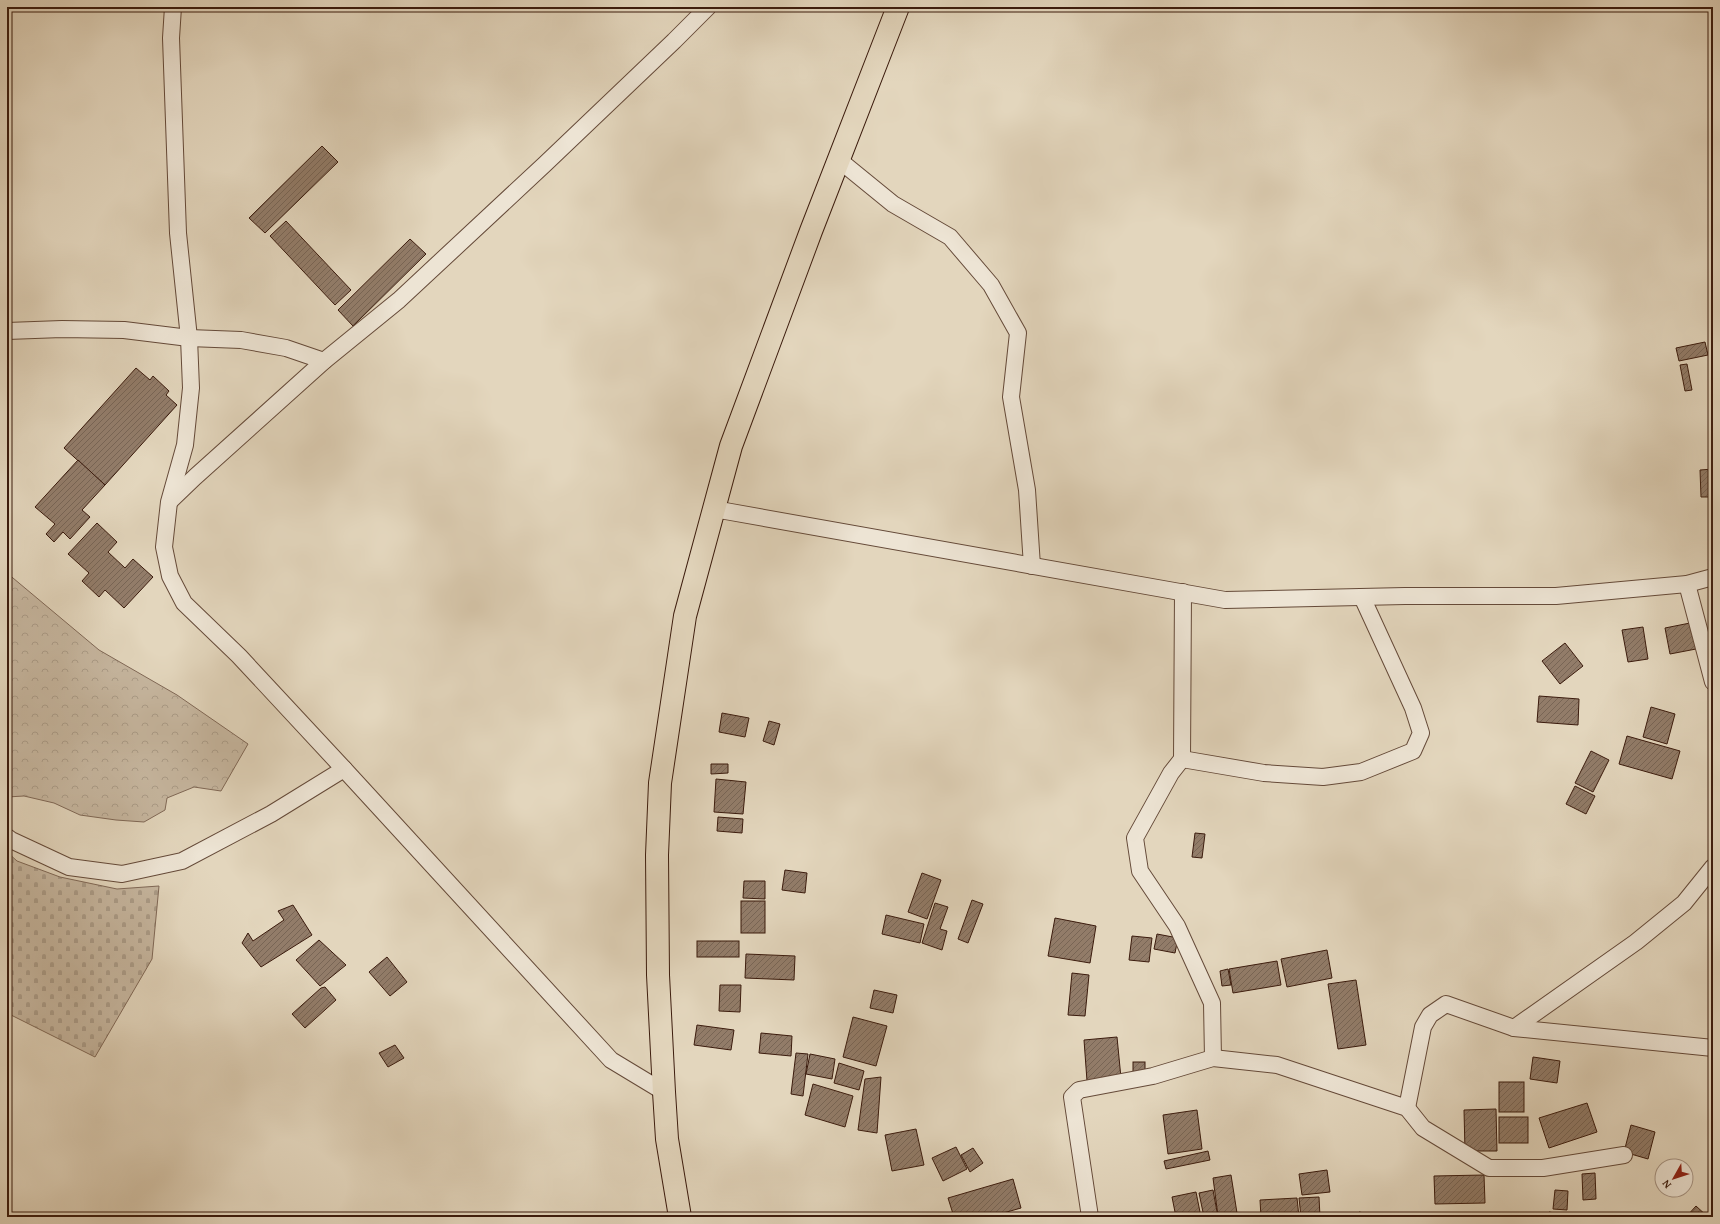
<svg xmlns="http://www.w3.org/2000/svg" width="1720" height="1224" font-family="'Gentium Book Plus',serif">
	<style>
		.forest { fill: url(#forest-crowns); stroke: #806856 }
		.cemetery { fill: url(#cemetery-stones); stroke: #806856 }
		.building { fill: url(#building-hatch); stroke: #3b1b0d }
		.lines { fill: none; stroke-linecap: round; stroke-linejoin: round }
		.street-casing { stroke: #654a39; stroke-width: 18 }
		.highway-casing { stroke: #3b1b0d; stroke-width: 24 }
		.street { stroke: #ede4d4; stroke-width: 16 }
		.highway { stroke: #e3d6bd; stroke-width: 22 }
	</style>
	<defs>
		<pattern id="forest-crowns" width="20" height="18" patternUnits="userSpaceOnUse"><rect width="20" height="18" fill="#c6b69f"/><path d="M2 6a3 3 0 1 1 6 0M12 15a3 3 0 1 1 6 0" fill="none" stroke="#ab9c88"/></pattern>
		<pattern id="cemetery-stones" width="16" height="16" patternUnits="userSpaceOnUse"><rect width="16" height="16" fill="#c6b69f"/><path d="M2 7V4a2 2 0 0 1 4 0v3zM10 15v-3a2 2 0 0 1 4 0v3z" fill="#ab9c88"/></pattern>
		<pattern id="building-hatch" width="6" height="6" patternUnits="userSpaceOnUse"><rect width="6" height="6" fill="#927c69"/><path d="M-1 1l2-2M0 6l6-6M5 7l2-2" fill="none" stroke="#786555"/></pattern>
	</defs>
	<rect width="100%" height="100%" fill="#e3d6bd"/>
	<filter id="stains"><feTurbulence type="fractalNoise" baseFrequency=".005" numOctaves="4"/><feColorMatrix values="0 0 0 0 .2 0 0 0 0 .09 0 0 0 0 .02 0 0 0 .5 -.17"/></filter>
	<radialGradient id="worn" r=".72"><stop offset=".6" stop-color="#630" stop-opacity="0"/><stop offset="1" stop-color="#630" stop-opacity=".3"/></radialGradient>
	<path class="forest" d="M7,573L99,650L177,695L248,744L221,791L194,787L167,798L165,810L144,822L116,820L80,815L54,803L24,796L7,797Z"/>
	<path class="cemetery" d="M7,852L17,861L60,877L117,889L159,886L152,959L95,1057L7,1013Z"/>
	<g class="building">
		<path d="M322,146L338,162L265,233L249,218Z"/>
		<path d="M286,221L351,290L335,305L270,236Z"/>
		<path d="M410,239L426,254L353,326L338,310Z"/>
		<path d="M1705,342L1708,355L1679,361L1676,348Z"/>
		<path d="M1687,364L1692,390L1685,391L1680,365Z"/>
		<path d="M136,368L150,380L153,376L169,391L166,395L177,405L105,485L64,448Z"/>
		<path d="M78,460L105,485L82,510L90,517L70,539L63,532L54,542L46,534L55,524L35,507Z"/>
		<path d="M1713,469V497H1701L1700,470Z"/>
		<path d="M97,523L117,542L108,552L125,568L133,559L153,577L124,608L105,590L99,597L82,581L89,573L68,554Z"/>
		<path d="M1690,623L1696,649L1670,654L1665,628Z"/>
		<path d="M1643,627L1648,659L1628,662L1622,630Z"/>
		<path d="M1565,643L1583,666L1560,684L1542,661Z"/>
		<path d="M1539,696L1579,699L1578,725L1537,722Z"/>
		<path d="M1651,707L1675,714L1667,744L1643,737Z"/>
		<path d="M722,713L749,718L745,737L719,732Z"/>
		<path d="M769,721L780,724L774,745L763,741Z"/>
		<path d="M1627,736L1680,751L1672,779L1619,764Z"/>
		<path d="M1591,751L1609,760L1593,792L1575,783Z"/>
		<path d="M711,764H728V773L711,774Z"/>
		<path d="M716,779L746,782L743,814L714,812Z"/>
		<path d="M1575,786L1595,796L1586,814L1566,804Z"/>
		<path d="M718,817L743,819L742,833L717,831Z"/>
		<path d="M1195,833L1205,834L1202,858L1192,857Z"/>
		<path d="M785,870L807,873L805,893L782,890Z"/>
		<path d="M922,873L941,880L927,919L908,912Z"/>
		<path d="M744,881H765V899L743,898Z"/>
		<path d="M972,900L983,904L968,943L958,939Z"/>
		<rect x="741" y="901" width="24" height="32"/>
		<path d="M935,903L948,907L940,929L947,931L942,950L922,943Z"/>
		<path d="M293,905L312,935L261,967L242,943L248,933L253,941L284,920L278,911Z"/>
		<path d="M886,915L924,924L920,943L882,934Z"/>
		<path d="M1055,918L1096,926L1090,963L1048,956Z"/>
		<path d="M1157,934L1178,938L1175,953L1154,949Z"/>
		<path d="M1132,936L1152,938L1149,962L1129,960Z"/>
		<path d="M319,940L346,965L320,986L296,960Z"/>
		<rect x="697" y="941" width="42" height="16"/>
		<path d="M1327,950L1332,978L1287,987L1281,959Z"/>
		<path d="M746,954L795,956L794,980L745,978Z"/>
		<path d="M387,957L407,982L390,996L369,972Z"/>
		<path d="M1277,961L1281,985L1233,993L1229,969Z"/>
		<path d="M1228,969L1231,985L1222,986L1220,971Z"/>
		<path d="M1072,973L1089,975L1085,1016L1068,1015Z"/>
		<path d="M1356,980L1366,1045L1338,1049L1328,984Z"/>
		<path d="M720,985H741L740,1012L719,1011Z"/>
		<path d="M325,987L336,1000L305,1028L292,1014L321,988Z"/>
		<path d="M874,990L897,995L893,1013L870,1008Z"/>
		<path d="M853,1017L887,1026L876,1066L843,1057Z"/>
		<path d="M697,1025L734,1030L731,1050L694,1045Z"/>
		<path d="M761,1033L792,1036L791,1056L759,1053Z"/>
		<path d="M1117,1037L1121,1078L1087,1081L1084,1040Z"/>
		<path d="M395,1045L404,1058L388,1067L379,1053Z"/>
		<path d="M796,1053L808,1054L803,1096L791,1094Z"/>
		<path d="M810,1054L835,1059L832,1079L806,1074Z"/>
		<path d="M1533,1057L1560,1061L1557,1083L1530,1079Z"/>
		<rect x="1133" y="1062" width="12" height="16"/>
		<path d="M839,1063L864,1071L859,1090L834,1083Z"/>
		<path d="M881,1077L877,1133L858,1130L865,1079Z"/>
		<rect x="1499" y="1082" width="25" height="30"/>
		<path d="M813,1084L853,1096L845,1127L805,1115Z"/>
		<path d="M1587,1103L1597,1132L1549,1148L1539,1118Z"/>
		<path d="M1496,1109L1497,1151H1465L1464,1110Z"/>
		<path d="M1197,1110L1202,1149L1168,1154L1163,1115Z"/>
		<rect x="1499" y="1117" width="29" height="26"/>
		<path d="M1631,1125L1655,1132L1648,1159L1624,1152Z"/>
		<path d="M916,1129L924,1165L892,1171L885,1135Z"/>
		<path d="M956,1147L967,1169L943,1181L932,1158Z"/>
		<path d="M973,1148L983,1163L970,1172L961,1155Z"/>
		<path d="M1208,1151L1210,1160L1166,1169L1164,1161Z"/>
		<path d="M1327,1170L1330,1192L1302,1195L1299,1174Z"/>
		<path d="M1595,1173L1596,1199L1583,1200L1582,1174Z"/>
		<path d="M1231,1175L1237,1213L1218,1216L1213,1178Z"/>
		<path d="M1484,1175L1485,1203L1435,1204L1434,1176Z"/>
		<path d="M1013,1179L1021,1208L989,1217H954L948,1198Z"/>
		<path d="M1213,1190L1218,1217H1204L1199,1193Z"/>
		<path d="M1555,1190L1568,1191L1567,1210L1553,1209Z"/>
		<path d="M1196,1192L1201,1217H1176L1172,1197Z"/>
		<path d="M1319,1197L1320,1217H1301L1299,1198Z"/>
		<path d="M1297,1198L1299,1217H1261L1260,1200Z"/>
		<path d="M1696,1206L1708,1217H1686Z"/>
		<path d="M1359,1212L1385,1217H1358Z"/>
		<path d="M1549,1212L1560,1214V1217H1549Z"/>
	</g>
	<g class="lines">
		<g class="street-casing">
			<g id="street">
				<path d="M173,7L171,38L178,233L189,338L191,388L185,445L169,502L164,547L170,576L184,603L239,656L344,769L611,1060L664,1092"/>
				<path d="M839,160L893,204L950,237L991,285L1018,333L1011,397L1027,490L1032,566"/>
				<path d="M7,331L62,329L124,330L189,338L241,340L286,348L324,361"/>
				<path d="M170,501L195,477L324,361L399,300L545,164L674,41L708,7"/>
				<path d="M714,509L1225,600L1405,596H1556L1687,584L1713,577"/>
				<path d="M1687,584L1713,682"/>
				<path d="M1183,592L1182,759L1171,773L1135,838L1140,871L1177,926L1212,1003L1213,1058"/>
				<path d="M1182,759L1264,773L1323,777L1361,772L1413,751L1421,733L1413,708L1362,597"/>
				<path d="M7,837L11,840L69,867L122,874L182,861L271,814L344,769"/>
				<path d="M1514,1028L1636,942L1684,903L1713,867"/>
				<path d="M1407,1108L1423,1027L1430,1015L1446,1004L1514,1028L1713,1048"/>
				<path d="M1090,1217L1072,1097L1079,1090L1153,1076L1213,1058L1277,1065L1407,1108L1423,1128L1489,1168H1543L1624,1155"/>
			</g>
		</g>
		<g class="highway-casing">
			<path id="highway" d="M680,1217L667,1139L664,1092L658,975L657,855L660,783L685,616L731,446L811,231L898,7"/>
		</g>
		<use href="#street" class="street"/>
		<use href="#highway" class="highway"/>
	</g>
	<rect width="1720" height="1224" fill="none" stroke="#e3d6bd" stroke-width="24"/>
	<rect x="8" y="8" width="1704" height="1208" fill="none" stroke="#3b1b0d" stroke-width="2"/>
	<rect x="12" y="12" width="1696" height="1200" fill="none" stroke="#3b1b0d"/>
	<g transform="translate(1674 1178) rotate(231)"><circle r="19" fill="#ede4d4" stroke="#a69484"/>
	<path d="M0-3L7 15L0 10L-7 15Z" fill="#8f2418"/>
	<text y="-6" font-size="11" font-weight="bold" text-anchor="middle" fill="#3b1b0d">N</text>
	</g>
	<rect width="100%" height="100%" filter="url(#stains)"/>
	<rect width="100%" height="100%" fill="url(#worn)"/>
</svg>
